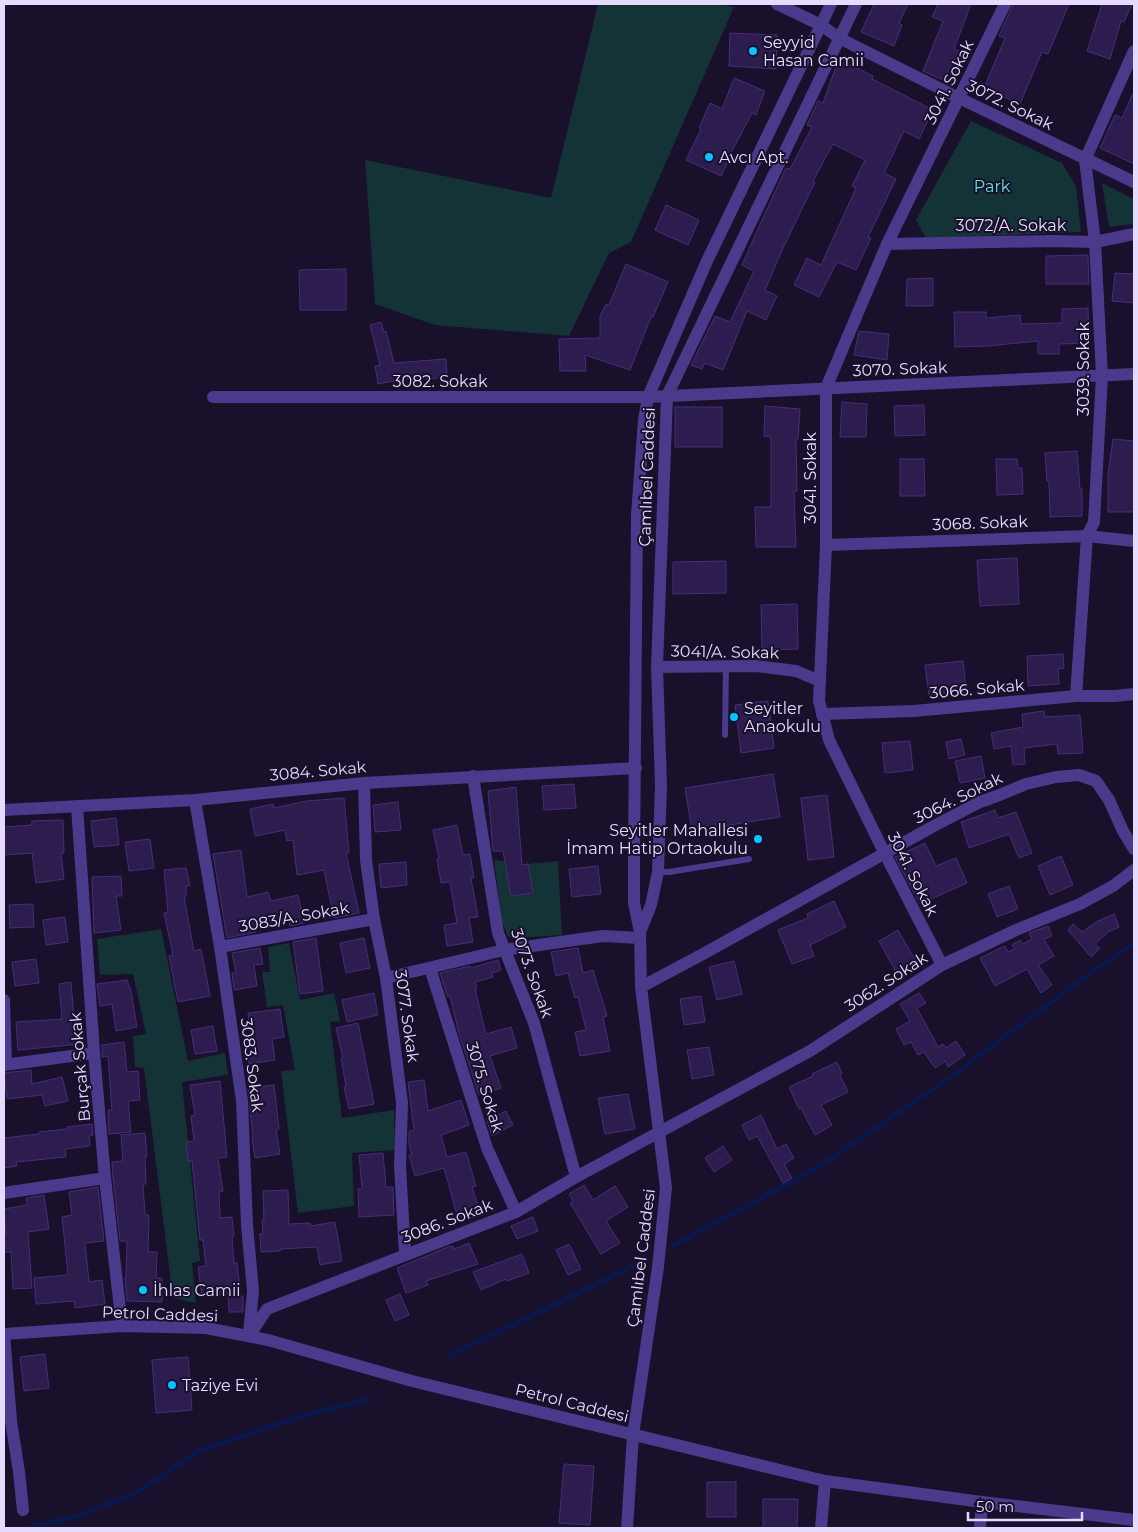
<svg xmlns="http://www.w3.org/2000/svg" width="1138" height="1532" font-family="Montserrat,sans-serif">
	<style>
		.green { fill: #133336 }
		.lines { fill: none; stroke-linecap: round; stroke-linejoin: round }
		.stream { stroke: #09184c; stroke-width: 4.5 }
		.building { fill: #2d1c4e; stroke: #472d7a }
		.service { stroke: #493a8c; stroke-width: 6 }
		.minor { stroke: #493a8c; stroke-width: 12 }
		.tertiary { stroke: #493a8c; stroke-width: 12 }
		.poi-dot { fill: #07c3ff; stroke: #19102c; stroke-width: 2 }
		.labels { text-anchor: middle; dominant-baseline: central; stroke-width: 4; stroke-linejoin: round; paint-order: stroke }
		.poi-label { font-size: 16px; fill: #e5dbff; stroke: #19102c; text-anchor: start }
		.street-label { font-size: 16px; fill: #e5dbff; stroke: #19102c }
		.park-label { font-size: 16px; fill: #62e5d7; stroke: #19102c }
	</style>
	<rect width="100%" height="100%" fill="#19102c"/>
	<g class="green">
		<path d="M598,4H710L734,7L631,242L609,253L569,336L435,325L375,304L365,160L551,198Z"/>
		<path d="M971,121L1062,163L1076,186L1081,232L926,238L916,220Z"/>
		<path d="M1102,183L1134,199V224L1109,227Z"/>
		<path d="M494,860L504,861L511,896L533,893L528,864L558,861L562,935L516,938L508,937L502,922Z"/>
		<path d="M161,929L188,1061L225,1053L228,1075L182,1082L200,1261L192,1263L196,1303L173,1298L144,1068L135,1067L133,1036L146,1034L133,974L100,975L97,939Z"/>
		<path d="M289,943L300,1000L334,993L340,1021L330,1022L342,1118L394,1110L395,1150L352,1153L354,1206L298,1213L281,1071L295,1070L283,1005L267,1007L262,972H270L268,947Z"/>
	</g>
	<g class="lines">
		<g class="stream">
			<path d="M674,1245L815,1169L941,1084L1093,971L1134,943"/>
			<path d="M451,1356L461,1350L646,1260"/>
			<path d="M28,1528L74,1517L134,1494L201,1450L292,1419L369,1399"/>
		</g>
	</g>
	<g class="building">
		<path d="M874,4H908L899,23L902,25L894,46L861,32Z"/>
		<path d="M938,4H971L954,49L964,53L952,84L923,71L943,21L932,17Z"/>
		<path d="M1013,4H1069L1048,54L1042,52L1020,104L984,88L1005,38L999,36Z"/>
		<path d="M1102,4H1132L1124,22L1121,21L1110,59L1087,51Z"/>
		<path d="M730,33L777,35L776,69L729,66Z"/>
		<path d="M845,62L873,76L872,79L933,110L919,139L904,131L884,173L896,179L868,237L871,238L856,270L837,262L819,297L794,285L807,258L821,265L856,188L852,186L865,160L833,144L813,181L815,182L783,248L765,290L777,296L766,320L747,311L723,370L705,363L702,369L691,365L715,316L730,322L754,271L742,265L756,233L786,168L790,169L812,127L807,125L818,101L823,103L837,64Z"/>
		<path d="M734,78L765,91L756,115L752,113L731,153L732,154L721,176L686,160L701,129L699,128L710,103L722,109Z"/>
		<path d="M1134,91V164L1100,148L1115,115L1122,118Z"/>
		<path d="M666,205L699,220L688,245L655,230Z"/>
		<path d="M1088,255L1089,284H1046V256Z"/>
		<path d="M626,264L668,282L653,317H651L630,370L585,355L586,371H560L559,339L600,338V316L606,304L609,305Z"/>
		<path d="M346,269V310H300L299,270Z"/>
		<path d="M1115,273L1134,274V303L1112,301Z"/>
		<path d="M933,278V306H906L907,279Z"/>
		<path d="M1088,308L1089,343L1059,344V354H1038V341L987,346L955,347L954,312H986V318L1020,315L1021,324L1062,323V309Z"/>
		<path d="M381,322L384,332L386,331L394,363L446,359L447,377L415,380V377L378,384L375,366L380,365L370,325Z"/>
		<path d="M859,331L889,334L887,360L854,355Z"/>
		<path d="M842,402L867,404L866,437H840Z"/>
		<path d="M924,405L925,435L895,436L894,406Z"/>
		<path d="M765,406L800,409L798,439H796L797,491H794L796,547H756L755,507H771V437L764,436Z"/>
		<rect x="675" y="407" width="47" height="40"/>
		<path d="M1113,439L1134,441V512H1108V475Z"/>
		<path d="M1077,451L1080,489H1082V516L1050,517L1049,481H1047L1045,453Z"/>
		<path d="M900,459H924L925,496H900Z"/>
		<path d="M996,459H1017L1018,468H1022L1023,494L997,495Z"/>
		<path d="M1017,558L1019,604L980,606L977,560Z"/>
		<path d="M726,561V593L673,594V562Z"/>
		<path d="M797,604L798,649L762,650L761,605Z"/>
		<path d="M1063,654L1064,668L1058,669L1059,684L1028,686L1027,656Z"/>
		<path d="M963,661L966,690L929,695L925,665Z"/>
		<path d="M768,701L774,748L741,753L735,705Z"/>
		<path d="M1044,711L1045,717L1080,715L1083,753L1058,754L1057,744L1024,748L1025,764L1013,765L1011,746L994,749L991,733L1023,727L1022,714Z"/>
		<path d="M961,739L965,755L949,759L946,742Z"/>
		<path d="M910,741L913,770L885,773L882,743Z"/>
		<path d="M981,756L985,778L960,783L955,761Z"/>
		<path d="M773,774L780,817L692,831L685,788Z"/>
		<path d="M574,784L576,808L544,810L542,786Z"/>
		<path d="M516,787L522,865L528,864L533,893L511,896L503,851H493L488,791Z"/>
		<path d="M827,795L834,857L808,860L801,798Z"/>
		<path d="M344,798L349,853H346L359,913L334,918L324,870L297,875L293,840L287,841L285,830L255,836L250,809L273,804L274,808L307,801Z"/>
		<path d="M398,802L401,830L375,832L373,805Z"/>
		<path d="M995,810L998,818L1016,812L1032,853L1019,858L1009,834L969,848L961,822Z"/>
		<path d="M116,818L119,845L94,847L91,821Z"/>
		<path d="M63,820L64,853H61L64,879L36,883L32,853L4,855V827L32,825V821Z"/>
		<path d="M457,825L463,855L470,854L474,878H471L478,917L469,918L473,942L447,946L444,925L457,923L450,882L441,883L437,859H439L433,830Z"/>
		<path d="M150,839L154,868L129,871L125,842Z"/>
		<path d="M925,843L936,866L956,858L967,883L920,904L895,857Z"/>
		<path d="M241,850L247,897L268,892L271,901L298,895L304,923L290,926L289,921L283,922V920L255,928L256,932L227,938L213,854Z"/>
		<path d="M1061,856L1073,885L1050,895L1038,866Z"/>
		<path d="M406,862L407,885L381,888L379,864Z"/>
		<path d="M598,866L601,894L572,897L569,869Z"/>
		<path d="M186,868L190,886H186V896L184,897L194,951L201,949L210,996L178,1002L169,956L173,955L164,913L168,912L164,870Z"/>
		<path d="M121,876L122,896H116L121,930L94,933L92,877Z"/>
		<path d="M1009,886L1018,909L997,917L988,894Z"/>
		<path d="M834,901L846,927L810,945L814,956L792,964L778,930L808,918L807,914Z"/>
		<path d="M33,904L34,927L10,928L9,905Z"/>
		<path d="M1114,914L1119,927L1108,932L1095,944L1100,948L1091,957L1068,930L1073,924L1082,932L1098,921Z"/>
		<path d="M65,917L68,942L46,945L43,920Z"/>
		<path d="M1048,926L1052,936L1044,939L1054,956L1038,965L1052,985L1041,993L1027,969L995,986L980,958L1005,946L1008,952L1015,949L1012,945L1020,940L1023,944L1032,939L1029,933Z"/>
		<path d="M898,930L915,960L896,972L879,941Z"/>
		<path d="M316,938L323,991L300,994L293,942Z"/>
		<path d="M364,938L370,968L346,973L340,943Z"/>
		<path d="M260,948L263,964L254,965L257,986L234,990L232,973L236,972L232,953Z"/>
		<path d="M578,948L583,973L593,970L607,1016L603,1017L610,1051L580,1056L575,1032L586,1030L578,997L575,998L568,973L556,976L551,952Z"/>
		<path d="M36,959L39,983L15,986L12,962Z"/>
		<path d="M498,960L501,970L492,973L493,977L475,982L477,988L475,989L486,1034L511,1027L517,1048L490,1056L501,1088L479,1095L458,1030L450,996L448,997L440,973L470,966L471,968Z"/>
		<path d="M734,961L742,994L717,1000L709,967Z"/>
		<path d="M127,980L131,991L137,1027L116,1031L112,1004L100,1006L97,984Z"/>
		<path d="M71,982L75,1029H81V1044L18,1050L16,1022L62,1019L59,984Z"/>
		<path d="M374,993L378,1015L347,1022L342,1000Z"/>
		<path d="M919,993L926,1003L917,1008L938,1047L943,1044L946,1048L956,1041L965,1055L948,1067L945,1061L935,1068L924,1052L918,1055L911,1042L904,1045L896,1029L910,1021L900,1004Z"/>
		<path d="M701,996L705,1022L684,1025L680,999Z"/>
		<path d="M280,1009L284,1037L272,1039L275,1060L249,1064L246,1046L252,1045L248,1013Z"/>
		<path d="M358,1023L374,1104L349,1109L344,1087L346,1086L341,1058H343L336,1028Z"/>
		<path d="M213,1026L217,1051L195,1054L191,1030Z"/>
		<path d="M124,1042L127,1072L138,1071L140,1100L128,1101L131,1132L109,1134L108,1110H112L108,1056L102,1057V1045Z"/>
		<path d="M709,1047L714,1075L692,1079L687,1050Z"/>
		<path d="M837,1062L842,1074L840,1075L848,1092L821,1105L832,1125L815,1135L801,1108L799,1109L789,1087L813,1076L812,1074Z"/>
		<path d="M31,1070L32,1084L62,1077L68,1101L45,1106L42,1095L7,1099L4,1073Z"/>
		<path d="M424,1080L428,1111L461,1100L469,1125L441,1135L447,1157L466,1152L476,1186L472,1187L481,1215L459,1222L444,1168L415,1176L409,1155H412L409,1144V1131L414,1130L408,1082Z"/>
		<path d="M220,1081L227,1157L218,1158L223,1191L219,1192L220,1218L232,1217L234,1236L232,1237L234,1263H237L241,1297L243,1296V1312H229L228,1294L202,1297L198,1267L206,1266L203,1240H200L192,1161H188L186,1142L194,1141L191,1116L195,1115L190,1085Z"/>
		<path d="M274,1085L279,1129L276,1130L280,1154L255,1158L252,1138H253L248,1088Z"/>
		<path d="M628,1094L635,1129L605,1134L598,1098Z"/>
		<path d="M506,1111L513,1125L492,1136L487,1121Z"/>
		<path d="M761,1115L777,1149L786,1144L794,1158L784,1164L792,1178L783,1183L757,1136L749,1140L742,1125Z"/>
		<path d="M92,1124L93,1135L89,1136L90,1146L65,1149L66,1157L16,1162L17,1166L4,1168V1138L39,1134V1132L67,1129V1127Z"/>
		<path d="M145,1133L147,1156H145L146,1184H143L145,1215H149L148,1252H157L156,1278H162V1302L127,1301L125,1278H126L127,1241H120L113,1177L112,1162L123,1161L121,1135Z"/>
		<path d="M723,1146L732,1160L714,1172L705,1158Z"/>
		<path d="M383,1153L386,1187H393L394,1215L359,1217L358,1189H362L359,1155Z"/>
		<path d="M584,1185L593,1200L615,1186L628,1207L606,1221L620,1243L601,1254L570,1203L573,1201L569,1194Z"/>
		<path d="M98,1187L104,1241L85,1243L89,1282L102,1280L105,1304L75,1308L74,1301L36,1304L34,1278L68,1275L62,1217L72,1215L69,1192Z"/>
		<path d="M288,1190L289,1224L310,1223V1226L335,1222L342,1261L320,1265L317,1247L280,1249V1251L261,1252L260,1234H263L262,1220H264L263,1191Z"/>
		<path d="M44,1195L49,1229L28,1232L32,1288L13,1289L11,1252H4V1234H6L4,1209L27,1205L26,1198Z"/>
		<path d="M533,1217L538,1231L517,1239L511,1226Z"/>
		<path d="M469,1243L478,1264L426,1281L428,1285L406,1293L397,1268L448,1247L453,1246L454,1249Z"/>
		<path d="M569,1244L581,1269L568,1275L556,1250Z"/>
		<path d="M522,1254L529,1273L507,1281L506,1279L481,1290L473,1272Z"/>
		<path d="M400,1294L409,1315L395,1321L386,1300Z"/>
		<path d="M45,1354L49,1388L24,1391L20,1357Z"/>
		<path d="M188,1357L192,1410L156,1413L152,1360Z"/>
		<path d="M564,1464L594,1466L590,1525L559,1523Z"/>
		<rect x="707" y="1482" width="29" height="35"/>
		<path d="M763,1499H798L797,1528H763Z"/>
	</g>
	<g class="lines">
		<g class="service">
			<path d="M725,735L726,666"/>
			<path d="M658,872H669L749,859"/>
		</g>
		<g class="minor">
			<path d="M777,4L821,25L839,38L959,98L1134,182"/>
			<path d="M887,244L1052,241L1095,242L1134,234"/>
			<path d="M213,397H648L1134,374"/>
			<path d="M826,545L1087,536L1134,541"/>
			<path d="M657,667L756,666L796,671L820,681"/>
			<path d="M1076,696L1087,536L1094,522L1102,376L1095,242L1085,160L1134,51"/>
			<path d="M822,714L914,711L1076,696H1115L1134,694"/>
			<path d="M473,776L498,933L534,1023L576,1177"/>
			<path d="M364,783L366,860L374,919L386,978L402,1103L400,1166L405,1254"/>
			<path d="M195,800L220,947L242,1101L247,1225L253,1291L249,1334"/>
			<path d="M77,806L94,1053L105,1178L122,1326"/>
			<path d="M4,810L195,800L364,783L636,768"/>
			<path d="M220,947L374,919"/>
			<path d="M942,965L885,854L829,740L819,701L826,545V388L887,244L1005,4"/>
			<path d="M430,968L487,1148L516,1212"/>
			<path d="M386,978L504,950L603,936L639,938"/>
			<path d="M641,987L703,954L932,827L980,802L997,796L1026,784L1056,777L1079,775L1096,781L1109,800L1123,831L1134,849"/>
			<path d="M4,1000L6,1064"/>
			<path d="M4,1065L94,1053"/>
			<path d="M4,1193L105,1178"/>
			<path d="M4,1334L11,1421L19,1472L23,1510"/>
			<path d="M249,1336L267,1309L516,1212L576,1177L810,1051L942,965L1016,930L1080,904L1113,886L1134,870"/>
			<path d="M821,1528L825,1481"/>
			<path d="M980,1528L982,1502"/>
		</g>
		<g class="tertiary">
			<path d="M831,4L707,261L648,397L644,420L637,515L634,858V903L640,932L651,905L658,872L661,785L657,667L667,396L856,4"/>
			<path d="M4,1334L122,1326L206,1328L268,1340L412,1381L825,1481L982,1502L1134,1520"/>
			<path d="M627,1528L633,1435L658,1267L666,1188L641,987L640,932"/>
		</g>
	</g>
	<g class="poi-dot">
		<circle cx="753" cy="51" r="5"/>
		<circle cx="709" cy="157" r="5"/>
		<circle cx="734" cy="717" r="5"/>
		<circle cx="758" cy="839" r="5"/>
		<circle cx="143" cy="1290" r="5"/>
		<circle cx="172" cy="1385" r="5"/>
	</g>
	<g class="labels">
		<g class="poi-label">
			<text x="763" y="42">Seyyid<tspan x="763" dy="18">Hasan Camii</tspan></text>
			<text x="719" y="157">Avcı Apt.</text>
			<text x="744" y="708">Seyitler<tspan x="744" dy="18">Anaokulu</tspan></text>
			<text x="748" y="830" text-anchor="end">Seyitler Mahallesi<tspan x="748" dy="18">İmam Hatip Ortaokulu</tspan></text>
			<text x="153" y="1290">İhlas Camii</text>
			<text x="182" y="1385">Taziye Evi</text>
		</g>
		<g class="street-label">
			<text transform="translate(949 82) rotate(-64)">3041. Sokak</text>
			<text transform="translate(1010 105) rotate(26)">3072. Sokak</text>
			<text x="1011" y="225">3072/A. Sokak</text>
			<text transform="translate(900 369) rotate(-2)">3070. Sokak</text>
			<text transform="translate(1083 369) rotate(-90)">3039. Sokak</text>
			<text x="440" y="381">3082. Sokak</text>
			<text transform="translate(647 477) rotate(-88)">Çamlıbel Caddesi</text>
			<text transform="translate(810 478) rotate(-90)">3041. Sokak</text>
			<text transform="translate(980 523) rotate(-2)">3068. Sokak</text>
			<text transform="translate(725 652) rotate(1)">3041/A. Sokak</text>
			<text transform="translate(977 689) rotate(-5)">3066. Sokak</text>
			<text transform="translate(318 771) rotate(-5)">3084. Sokak</text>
			<text transform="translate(958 798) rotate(-26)">3064. Sokak</text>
			<text transform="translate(913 874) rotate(63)">3041. Sokak</text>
			<text transform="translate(294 917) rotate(-10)">3083/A. Sokak</text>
			<text transform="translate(532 973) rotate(70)">3073. Sokak</text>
			<text transform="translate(886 982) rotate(-33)">3062. Sokak</text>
			<text transform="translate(407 1016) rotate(82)">3077. Sokak</text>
			<text transform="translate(252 1065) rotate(83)">3083. Sokak</text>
			<text transform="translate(80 1067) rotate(-95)">Burçak Sokak</text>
			<text transform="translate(485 1087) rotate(73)">3075. Sokak</text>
			<text transform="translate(447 1221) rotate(-21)">3086. Sokak</text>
			<text transform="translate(641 1258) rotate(-83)">Çamlıbel Caddesi</text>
			<text transform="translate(160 1314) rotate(2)">Petrol Caddesi</text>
			<text transform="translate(572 1403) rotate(14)">Petrol Caddesi</text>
		</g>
		<g class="park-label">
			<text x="992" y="186">Park</text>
		</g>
	</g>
	<rect width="1138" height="1532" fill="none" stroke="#e5dbff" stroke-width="10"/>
	<path d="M968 1512v8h114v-8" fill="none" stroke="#e5dbff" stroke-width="2.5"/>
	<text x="976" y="1512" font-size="15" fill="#e5dbff" stroke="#19102c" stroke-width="4" paint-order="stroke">50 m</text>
</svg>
